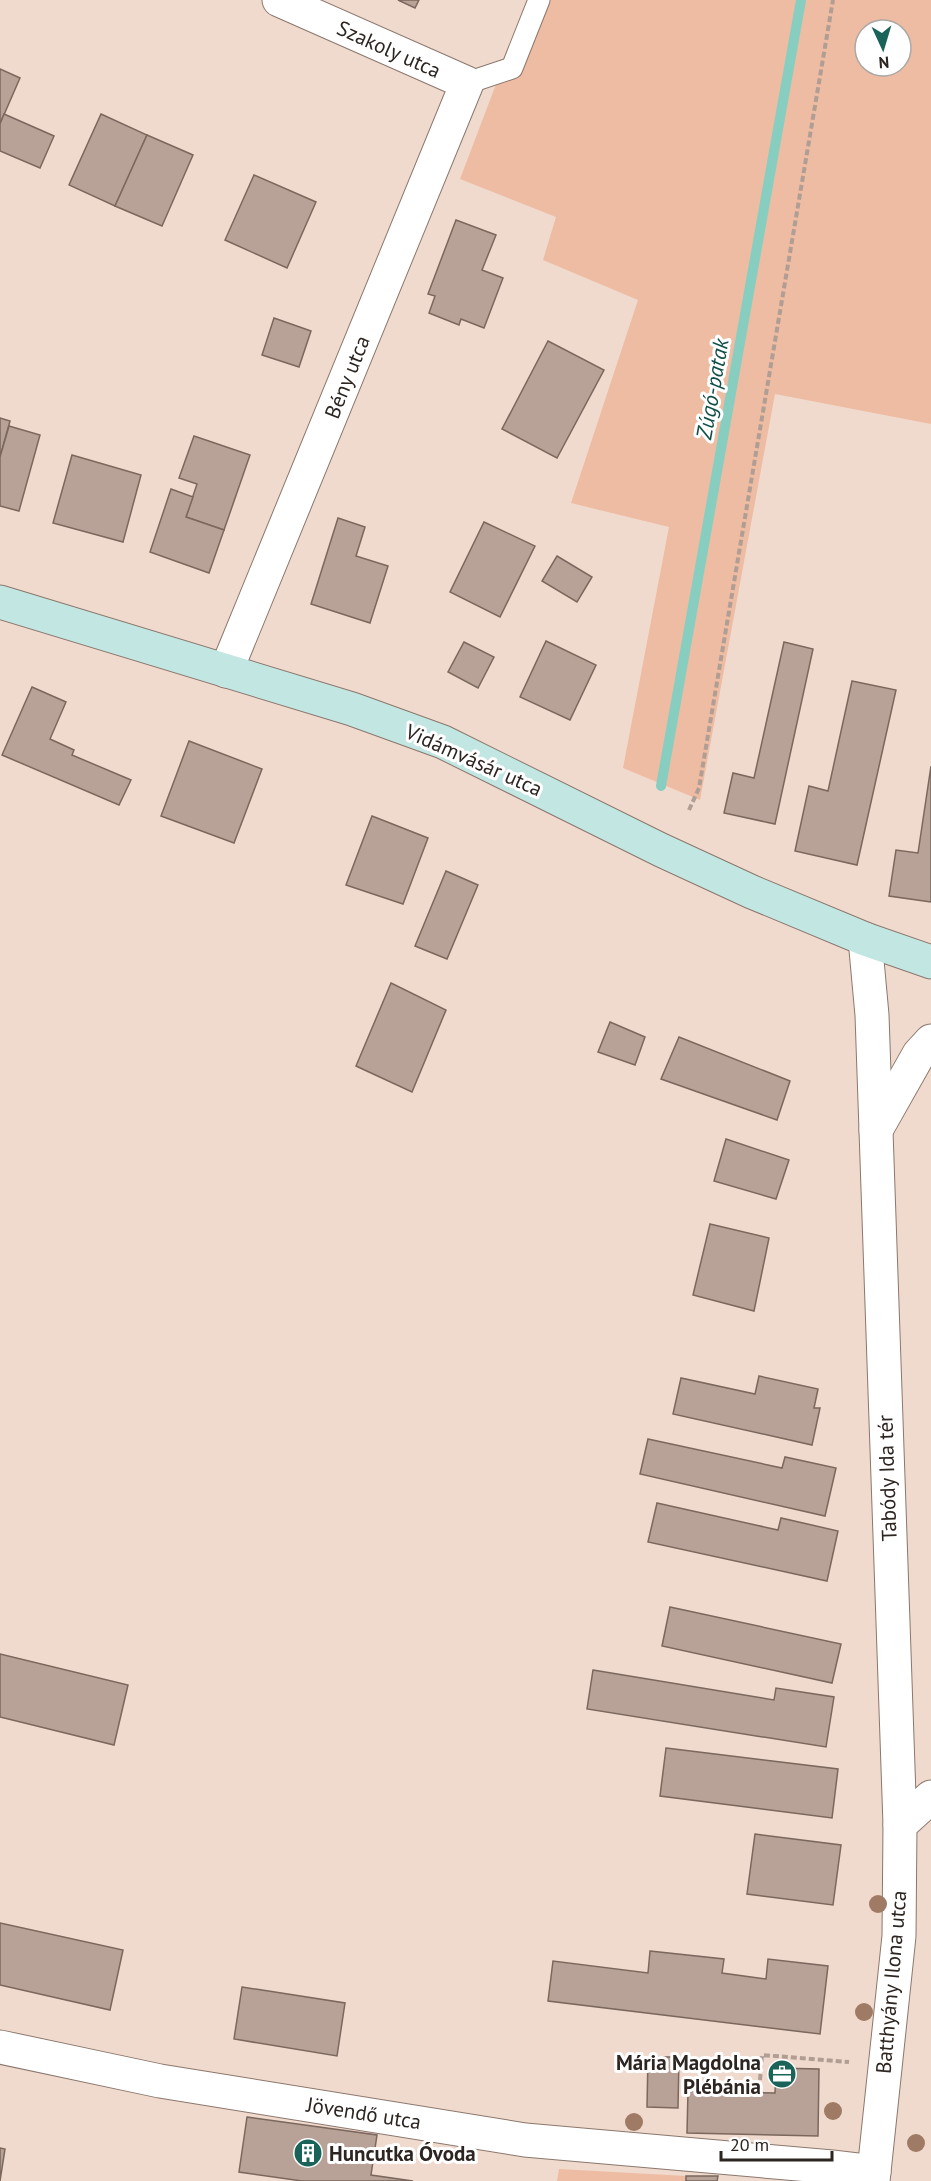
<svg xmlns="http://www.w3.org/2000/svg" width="931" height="2181" font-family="'PT Sans',sans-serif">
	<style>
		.green { fill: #edbca2; fill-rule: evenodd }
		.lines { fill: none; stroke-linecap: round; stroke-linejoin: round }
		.stream { stroke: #87cec1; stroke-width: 10 }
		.building { fill: #b8a297; stroke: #7b675d; stroke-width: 1.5 }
		.service-casing { stroke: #8b776d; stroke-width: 23 }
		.minor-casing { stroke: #8b776d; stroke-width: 35 }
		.tertiary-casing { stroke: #8b776d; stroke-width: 35 }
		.secondary-casing { stroke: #8b776d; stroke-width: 35 }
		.path { stroke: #b09e95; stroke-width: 4; stroke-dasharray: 6 3; stroke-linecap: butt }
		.service { stroke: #fff; stroke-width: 21 }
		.minor { stroke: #fff; stroke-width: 33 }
		.tertiary { stroke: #fff; stroke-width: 33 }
		.secondary { stroke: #c2e6e1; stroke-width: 33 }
		.tree { fill: #9f7a64 }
		.labels { text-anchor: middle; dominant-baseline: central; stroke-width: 6; stroke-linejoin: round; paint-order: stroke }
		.street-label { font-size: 21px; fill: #2d2521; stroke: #fff }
		.poi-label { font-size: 21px; font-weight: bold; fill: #2d2521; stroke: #fff; text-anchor: end }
		.water-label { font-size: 22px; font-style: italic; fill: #124f47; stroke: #fff }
	</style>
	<rect width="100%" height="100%" fill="#f0dace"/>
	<g class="green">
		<path d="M528,0H931V424L775,394L700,800L623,768L669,527L571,503L638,300L543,260L556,217L460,179ZM865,30H901V66H865Z"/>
		<path d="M559,2169L686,2176V2181H557Z"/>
	</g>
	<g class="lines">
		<path class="stream" d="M661,786L801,0"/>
	</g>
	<g class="building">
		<path d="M398,0H419L415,8Z"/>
		<path d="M0,69L20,78L0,124Z"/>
		<path d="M4,114L54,136L40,168L0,151V124Z"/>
		<path d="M101,114L147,135L115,206L69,185Z"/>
		<path d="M147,135L193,155L162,226L115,206Z"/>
		<path d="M254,175L316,202L287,268L225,240Z"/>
		<path d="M456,220L496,235L482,270L503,278L484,328L461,319L459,325L429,313L435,296L428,294Z"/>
		<path d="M274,318L311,331L299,367L262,355Z"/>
		<path d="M548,341L604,370L557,458L502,429Z"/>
		<path d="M0,418L10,421L0,457Z"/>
		<path d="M9,426L40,435L19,511L0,506V457Z"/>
		<path d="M194,436L250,455L224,530L186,517L197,484L179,478Z"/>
		<path d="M72,455L141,475L123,542L53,523Z"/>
		<path d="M171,489L193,497L186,517L224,530L209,573L150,552Z"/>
		<path d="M338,518L365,527L356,556L388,566L370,623L311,604Z"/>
		<path d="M484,522L535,546L500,617L450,592Z"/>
		<path d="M557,556L592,577L577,602L542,581Z"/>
		<path d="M546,641L596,665L570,720L520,697Z"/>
		<path d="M464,642L494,657L478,688L448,672Z"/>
		<path d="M784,642L813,649L775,824L724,813L733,773L754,778Z"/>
		<path d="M852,681L896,690L857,865L795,851L809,786L828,791Z"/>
		<path d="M32,687L66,702L50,739L74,750L72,755L131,780L119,805L2,755Z"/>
		<path d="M189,741L262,769L234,843L161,816Z"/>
		<path d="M931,766V902L889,896L896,850L918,853Z"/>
		<path d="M372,816L428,838L403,904L346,885Z"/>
		<path d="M446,871L478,885L447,959L415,946Z"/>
		<path d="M391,983L446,1010L412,1092L356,1066Z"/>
		<path d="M610,1022L645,1037L635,1065L598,1052Z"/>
		<path d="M679,1037L790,1081L777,1120L661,1079Z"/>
		<path d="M726,1139L789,1160L776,1199L714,1181Z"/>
		<path d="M710,1224L769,1238L754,1311L693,1295Z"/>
		<path d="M759,1376L818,1389L814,1408H820L812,1445L673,1414L681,1378L755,1394Z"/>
		<path d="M648,1439L782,1468L785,1457L836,1468L825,1516L640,1474Z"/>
		<path d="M657,1503L778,1530L781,1518L838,1531L827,1581L648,1542Z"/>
		<path d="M670,1607L841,1644L832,1683L662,1646Z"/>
		<path d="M0,1654L128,1685L114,1745L0,1717Z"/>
		<path d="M593,1670L774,1700L776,1688L834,1697L826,1747L587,1709Z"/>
		<path d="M666,1748L838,1769L832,1818L660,1796Z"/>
		<path d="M755,1834L841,1845L833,1905L747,1894Z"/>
		<path d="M0,1923L123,1950L110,2010L0,1985Z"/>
		<path d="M650,1951L724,1959L722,1973L766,1979L768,1959L828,1966L820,2034L548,2001L553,1961L648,1973Z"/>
		<path d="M242,1987L345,2003L337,2056L234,2039Z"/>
		<path d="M648,2057H679L678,2108L647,2107Z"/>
		<path d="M776,2068L819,2069L818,2136L687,2133L688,2091L775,2093Z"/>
		<path d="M247,2117L377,2135L371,2175L413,2181H302L239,2172Z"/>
		<path d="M0,2148L5,2149L0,2181Z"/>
		<path d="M686,2176H718L717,2181H686Z"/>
	</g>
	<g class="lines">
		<g class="service-casing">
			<path id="service" d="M467,83L512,68L539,0"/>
		</g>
		<g class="minor-casing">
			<g id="minor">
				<path d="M226,671L467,83L279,0"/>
				<path d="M865,939L872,1015L900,1825"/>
				<path d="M876,1130L919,1054L931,1041"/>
				<path d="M0,2047L160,2081L525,2140L832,2167L874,2172"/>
			</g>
		</g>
		<g class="tertiary-casing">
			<path id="tertiary" d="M873,2181L899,1936L900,1825L931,1797"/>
		</g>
		<g class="secondary-casing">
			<path id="secondary" d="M0,602L352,709L443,742L661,850L752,892L865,939L931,962"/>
		</g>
		<g class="path">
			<path d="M689,810L699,788L833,0"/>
			<path d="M760,2080L762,2055L849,2062"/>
		</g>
		<use href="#service" class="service"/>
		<use href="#minor" class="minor"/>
		<use href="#tertiary" class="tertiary"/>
		<use href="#secondary" class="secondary"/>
	</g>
	<g class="tree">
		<circle cx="878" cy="1904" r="9"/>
		<circle cx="864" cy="2012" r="9"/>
		<circle cx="833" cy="2111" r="9"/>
		<circle cx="634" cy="2122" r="9"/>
		<circle cx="916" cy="2143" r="9"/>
	</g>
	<defs>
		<g id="office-disc" transform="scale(1.5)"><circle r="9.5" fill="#196358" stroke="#fff"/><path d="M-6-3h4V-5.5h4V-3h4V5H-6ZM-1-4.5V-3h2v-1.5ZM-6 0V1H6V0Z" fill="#fff"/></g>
		<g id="building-disc" transform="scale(1.5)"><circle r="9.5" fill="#196358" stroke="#fff"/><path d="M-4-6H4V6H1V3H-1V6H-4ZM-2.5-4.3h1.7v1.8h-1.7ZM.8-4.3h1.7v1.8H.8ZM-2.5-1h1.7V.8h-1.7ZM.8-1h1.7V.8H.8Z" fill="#fff"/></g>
	</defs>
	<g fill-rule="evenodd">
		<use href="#office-disc" x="782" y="2074"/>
		<use href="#building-disc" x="308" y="2153"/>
	</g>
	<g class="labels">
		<g class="street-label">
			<text transform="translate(389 49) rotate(24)">Szakoly utca</text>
			<text transform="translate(347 377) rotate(-68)">Bény utca</text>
			<text transform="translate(474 760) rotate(24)">Vidámvásár utca</text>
			<text transform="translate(887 1478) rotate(-92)">Tabódy Ida tér</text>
			<text transform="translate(891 1982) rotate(-85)">Batthyány Ilona utca</text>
			<text transform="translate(364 2113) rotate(9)">Jövendő utca</text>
		</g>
		<g class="poi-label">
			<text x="761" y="2062">Mária Magdolna<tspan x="761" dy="24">Plébánia</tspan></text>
			<text x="329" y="2153" text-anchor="start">Huncutka Óvoda</text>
		</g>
		<g class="water-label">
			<text transform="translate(712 389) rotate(-80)">Zúgó-patak</text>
		</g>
	</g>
	<g transform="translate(883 48) rotate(176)"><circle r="28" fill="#ffffff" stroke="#aba8a6" stroke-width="1.5"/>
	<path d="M0-4.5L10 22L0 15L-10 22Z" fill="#196358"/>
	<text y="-9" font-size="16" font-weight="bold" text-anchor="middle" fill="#2d2521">N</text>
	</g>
	<path d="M721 2151v9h111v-9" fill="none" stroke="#2d2521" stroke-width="3"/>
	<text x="730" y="2151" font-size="18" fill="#2d2521" stroke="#ffffff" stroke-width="4.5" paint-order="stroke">20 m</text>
</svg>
